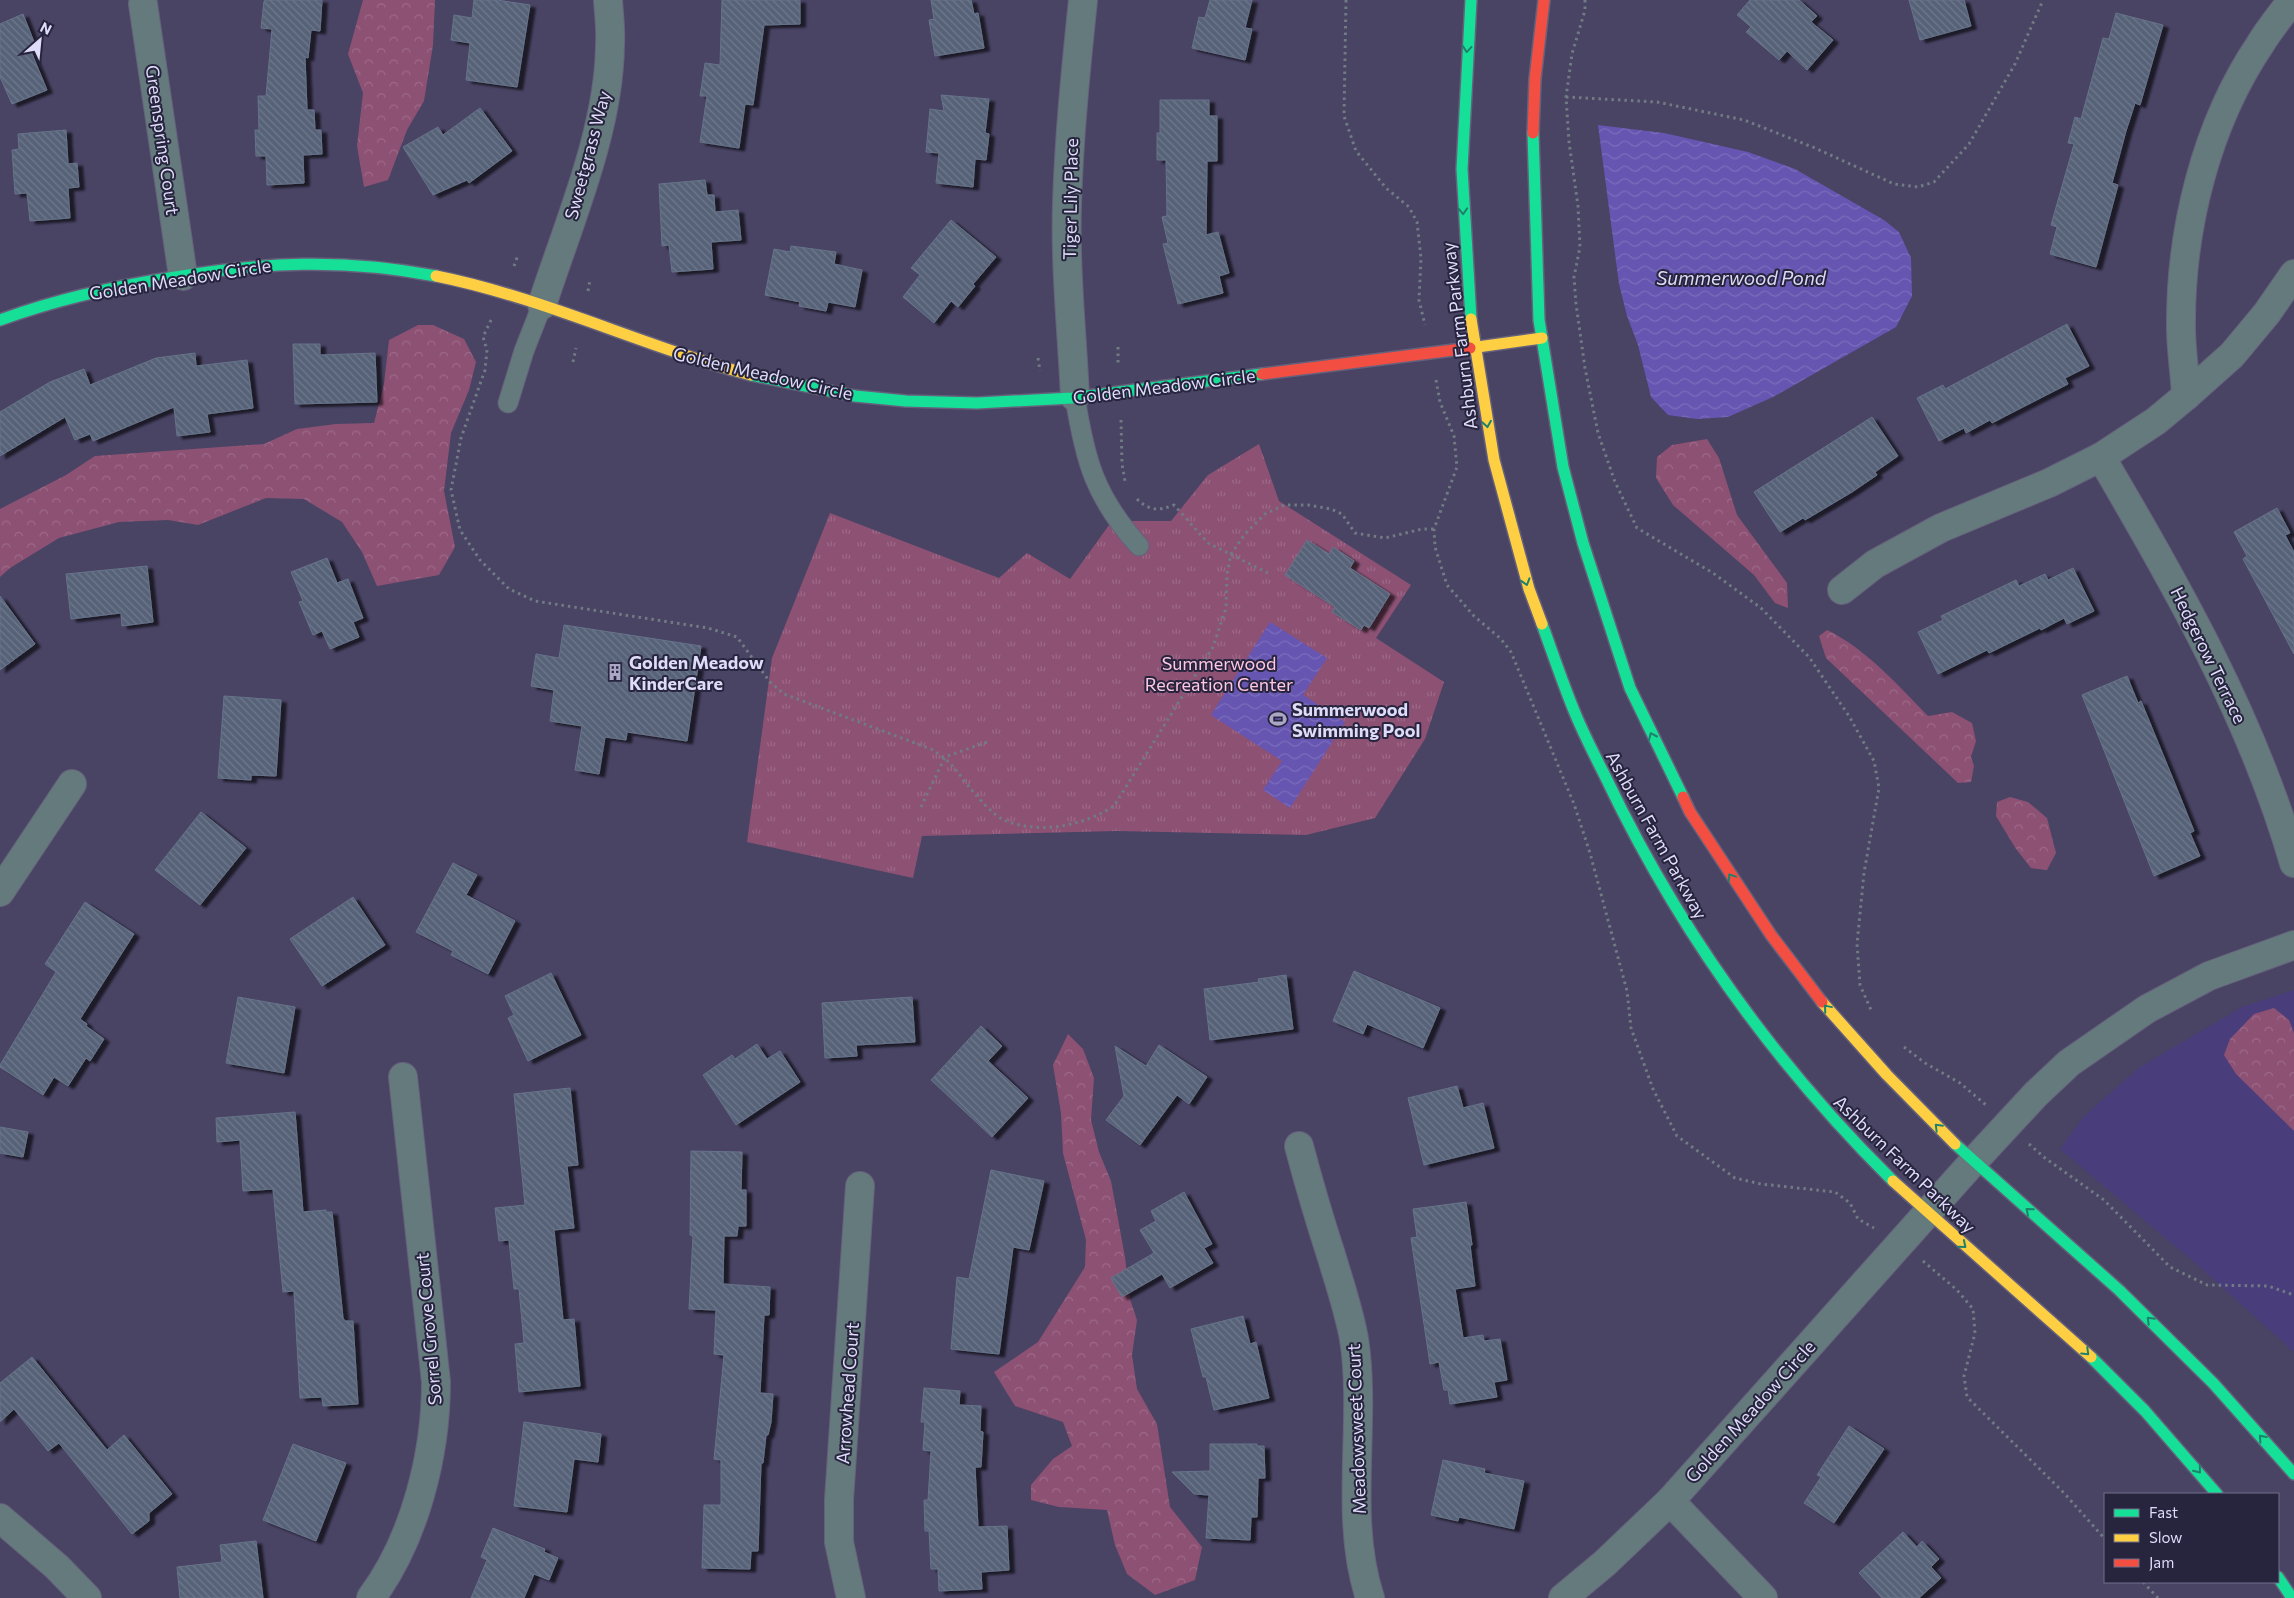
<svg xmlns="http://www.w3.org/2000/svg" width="2294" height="1598" font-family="Commissioner,sans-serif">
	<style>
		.built { fill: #493e7b }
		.forest { fill: url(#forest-crowns) }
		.park { fill: url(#park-tufts) }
		.water { fill: url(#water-waves) }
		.building { fill: url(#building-back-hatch); stroke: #667389; filter: url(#shadow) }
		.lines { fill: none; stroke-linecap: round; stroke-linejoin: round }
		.lane-casing { stroke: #65617c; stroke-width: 21 }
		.street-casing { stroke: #65617c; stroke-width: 30 }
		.fast-casing { stroke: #65617c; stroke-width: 14 }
		.slow-casing { stroke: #65617c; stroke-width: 14 }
		.jam-casing { stroke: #65617c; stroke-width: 14 }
		.path { stroke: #707b84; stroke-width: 3; stroke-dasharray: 2.5 4; stroke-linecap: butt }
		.lane { stroke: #657a7c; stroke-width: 19 }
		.street { stroke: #657a7c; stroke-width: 28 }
		.fast { stroke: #16e098; stroke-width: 11 }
		.slow { stroke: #ffcf43; stroke-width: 11 }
		.jam { stroke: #f24e42; stroke-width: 11 }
		.oneway { stroke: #1e826b }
		.labels { text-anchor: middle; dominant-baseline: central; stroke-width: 4; stroke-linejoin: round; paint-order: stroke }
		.street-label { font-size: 18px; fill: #dedcf9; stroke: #27243e }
		.poi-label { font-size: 18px; font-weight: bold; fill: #dedcf9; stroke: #27243e; text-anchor: start }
		.park-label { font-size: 18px; fill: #ffc7e1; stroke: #27243e }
		.water-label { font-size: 19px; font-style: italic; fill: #dcdaf4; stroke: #27243e }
	</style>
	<defs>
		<pattern id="forest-crowns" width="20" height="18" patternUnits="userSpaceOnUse" patternTransform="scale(1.25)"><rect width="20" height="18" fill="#8d5174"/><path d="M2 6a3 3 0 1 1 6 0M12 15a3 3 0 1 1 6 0" fill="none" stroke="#9d6989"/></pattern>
		<pattern id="park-tufts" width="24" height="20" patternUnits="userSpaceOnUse" patternTransform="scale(1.25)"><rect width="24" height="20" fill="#8d5174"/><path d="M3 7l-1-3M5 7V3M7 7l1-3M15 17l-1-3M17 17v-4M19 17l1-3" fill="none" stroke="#9d6989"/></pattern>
		<pattern id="water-waves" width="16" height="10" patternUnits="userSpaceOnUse" patternTransform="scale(1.25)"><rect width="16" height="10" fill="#6655b1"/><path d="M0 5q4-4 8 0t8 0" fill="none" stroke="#7b6dbc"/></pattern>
		<pattern id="building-back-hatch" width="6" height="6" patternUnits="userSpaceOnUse" patternTransform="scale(1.25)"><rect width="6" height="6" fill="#576278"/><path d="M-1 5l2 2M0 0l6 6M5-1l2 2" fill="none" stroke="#6f788c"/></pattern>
		<filter id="shadow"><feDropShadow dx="5.5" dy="3" stdDeviation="1" flood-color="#0009"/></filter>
	</defs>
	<rect width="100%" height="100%" fill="#494364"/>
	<path class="built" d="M2294,990V1352L2194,1262L2060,1149L2085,1115L2140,1067L2242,1007Z"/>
	<g class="forest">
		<path d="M363,0H435L433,45L424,101L407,130L388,180L364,187L357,146L363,93L348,54Z"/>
		<path d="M418,325H433L464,339L476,362L469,390L451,433L444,491L455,547L439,575L377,586L362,552L342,522L304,499L266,498L198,525L168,520L119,522L59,538L10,568L0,577V509L66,475L95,456L264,444L297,429L336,424L374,423L384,384L389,340Z"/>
		<path d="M1707,439L1719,458L1737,515L1787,583L1788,608L1775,603L1754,575L1673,505L1656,478L1657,457L1672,445Z"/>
		<path d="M1827,630C1865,648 1899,686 1928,716L1952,712L1972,723L1976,741L1971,757L1974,766L1971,782L1958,783L1826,658L1819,636Z"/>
		<path d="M2010,797L2028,802L2047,818L2056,853L2047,870L2031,868L2016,849L1996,816L1997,802Z"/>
		<path d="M2274,1008L2289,1020L2294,1033V1131L2236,1074L2224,1055L2230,1039L2254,1014Z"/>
		<path d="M1068,1034L1083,1049L1094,1078L1091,1120L1099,1152L1111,1181L1125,1257L1130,1299L1137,1320L1132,1355L1137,1389L1157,1424L1170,1507L1202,1547L1195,1580L1155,1595L1127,1574L1115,1545L1107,1510L1059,1507L1031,1500V1485L1053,1459L1072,1446L1063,1422L1015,1406L994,1372L1038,1342L1085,1267L1086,1240L1063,1153L1061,1113L1053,1065Z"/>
	</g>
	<path class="park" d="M1259,444L1279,501L1411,585L1376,638L1444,682L1425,739L1375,818L1306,835L1117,831L922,836L913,878L747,842L772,658L830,513L999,578L1027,553L1070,579L1112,521H1171L1208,475Z"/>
	<g class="water">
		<path d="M1598,125L1664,133L1748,152L1795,169L1884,220L1899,232L1911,258L1912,296L1896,327L1773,397L1728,417L1697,419L1668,415L1651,397L1638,345L1627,316L1619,284Z"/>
		<path d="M1270,622L1327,658L1303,695L1345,722L1290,808L1263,790L1282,761L1211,715Z"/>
	</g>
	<g class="building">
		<path d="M267,0H322L320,31L311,30L308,58L305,57L307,110H314L315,130H321L322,154L303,155L304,183L267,185L266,156H256L255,130H259L258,96H266L272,29L261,28L264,1Z"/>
		<path d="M474,0H497L530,5L517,87L466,80L470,43L451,40L454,15L472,18Z"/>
		<path d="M722,0H800V24L764,25L753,105L745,104L739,148L700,142L707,96H700L705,63L720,65Z"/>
		<path d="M931,0H971L974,14L978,13L984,48L935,56L929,20L934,19Z"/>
		<path d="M1210,0H1252L1245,28L1252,29L1245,60L1192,48L1199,17L1205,18Z"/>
		<path d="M1750,0H1799L1817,16L1811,22L1833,40L1807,70L1787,51L1779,60L1746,32L1751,27L1737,15Z"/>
		<path d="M1909,0H1964L1971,26L1920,40Z"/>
		<path d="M2116,13L2163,25L2140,105L2135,103L2126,131L2112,183L2118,185L2096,267L2050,254L2057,227L2051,225L2074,144L2068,143L2075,117L2081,119L2103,38L2109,39Z"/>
		<path d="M23,14L36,47L30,49L47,90L12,104L0,77V24Z"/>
		<path d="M941,95L989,99L985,133L989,134L986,160L975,159L973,187L936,183L939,153L926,152L930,109L944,111Z"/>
		<path d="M1160,100H1209V116H1217V161H1207L1206,235L1218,232L1229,273L1219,276L1223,293L1178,304L1163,244L1168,243L1162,217L1167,216L1166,160H1157V133H1160Z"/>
		<path d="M480,108L512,151L469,183L467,180L433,195L403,147L438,127L443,135Z"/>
		<path d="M66,130L68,164L77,163L79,187L68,188L70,218L30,221L27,193L15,194L12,150L19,149L18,134Z"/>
		<path d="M705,180L707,195H714L715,212L738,210L741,240L711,242L713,269L672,272L669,245L662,246L659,184Z"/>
		<path d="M951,220L996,257L973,284L975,286L958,307L951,301L934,323L903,297L920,275L911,268Z"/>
		<path d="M791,246L836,252L834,264L862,270L855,307L828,302L826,311L799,306L800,302L765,295L774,249L790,252Z"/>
		<path d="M2067,324L2089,366L2065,378L2068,384L2019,409L1992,423L1990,420L1966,433L1964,428L1939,441L1917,398L1943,385L1945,389Z"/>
		<path d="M293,344H320V355L375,353L377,402L295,404Z"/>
		<path d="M195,353L196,366L247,360L253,408L207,414L210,432L177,436L174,407L93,441L90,434L75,440L65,417L0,456V412L50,382L84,369L90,385L156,358Z"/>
		<path d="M1872,417L1898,456L1875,472L1877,475L1852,492L1805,520L1803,518L1780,532L1754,492Z"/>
		<path d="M2277,508L2290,533L2285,535L2294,552V654L2243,559L2247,556L2234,532Z"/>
		<path d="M1307,540L1329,554L1333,547L1354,561L1350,568L1390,594L1369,628L1364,625L1361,630L1332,612L1335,607L1285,575Z"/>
		<path d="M327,558L337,583L348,579L363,618L353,622L359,637L330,649L322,631L313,635L299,602L303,601L291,572Z"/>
		<path d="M147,566L153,622L122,626L121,613L71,619L66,574Z"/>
		<path d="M2073,568L2094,611L2067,624L2064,618L2041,630L2040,628L1989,653L1987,650L1938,674L1918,632L1943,620L1941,616L2016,580L2019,586L2045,574L2048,580Z"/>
		<path d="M0,596L35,644L0,670Z"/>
		<path d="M564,625L701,646L687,741L627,732L626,740L605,737L599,774L575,770L582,726L550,721L554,690L531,686L536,654L559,658Z"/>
		<path d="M2127,676L2138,703L2141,701L2173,779L2194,831L2190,833L2200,856L2154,876L2082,695Z"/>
		<path d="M224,696L281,700L276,776L251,775V780L218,778Z"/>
		<path d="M201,812L246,848L200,905L155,870Z"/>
		<path d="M453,863L477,875L466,895L515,921L488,974L451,955L453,951L416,932Z"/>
		<path d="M353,897L385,945L322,986L290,939Z"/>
		<path d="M85,902L134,934L80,1019L87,1024L86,1026L104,1039L90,1061L86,1058L68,1086L54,1077L43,1095L0,1067V1065L56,972L45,964Z"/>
		<path d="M1354,971L1440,1008L1423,1048L1367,1024L1363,1034L1333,1021Z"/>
		<path d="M551,973L581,1035L528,1061L508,1018L514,1015L505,996Z"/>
		<path d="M1286,975L1293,1029L1210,1040L1204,989L1259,982L1258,979Z"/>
		<path d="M238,997L295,1007L284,1073L226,1063Z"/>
		<path d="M912,997L915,1042L856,1045L857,1056L825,1058L822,1003Z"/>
		<path d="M981,1026L1002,1046L988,1061L1028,1098L992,1137L931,1080Z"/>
		<path d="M757,1044L767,1059L780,1051L800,1082L736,1125L703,1075L732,1055L735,1059Z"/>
		<path d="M1159,1045L1207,1077L1189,1104L1177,1095L1140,1145L1106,1120L1124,1096L1115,1046L1146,1066Z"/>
		<path d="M1457,1086L1463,1108L1483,1103L1494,1148L1424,1165L1408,1098Z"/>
		<path d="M570,1088L578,1165L567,1166L574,1228L554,1230L563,1320L574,1319L580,1386L519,1392L515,1344L524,1343L519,1289H514L509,1240L499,1241L495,1208L525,1205L514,1094Z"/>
		<path d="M295,1112L303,1212L326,1210V1212H332L343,1318L345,1321H353L358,1404L323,1406L322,1397L300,1398L294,1291L283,1292L273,1189L243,1191L240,1140L217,1142L216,1118Z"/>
		<path d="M0,1127L28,1132L23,1157L0,1153Z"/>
		<path d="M691,1151L742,1152L741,1190H746V1226H738L737,1236H724L723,1284L770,1287L769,1315H764L760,1393L773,1394L771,1422L768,1435H766L763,1463H761L758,1551H751L750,1569L702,1568L704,1505H721V1460L714,1459L724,1355L714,1354L716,1310L689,1309L693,1236L690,1235Z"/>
		<path d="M991,1170L1044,1181L1029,1250L1013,1247L999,1354L951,1349L957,1277L969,1279Z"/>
		<path d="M1184,1192L1212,1244L1204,1248L1213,1263L1170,1288L1162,1274L1122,1297L1111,1278L1154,1253L1140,1230L1156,1221L1151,1211Z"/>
		<path d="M1466,1202L1472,1245H1470L1475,1286L1455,1289L1463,1338L1483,1335L1484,1341L1500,1339L1507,1380L1494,1382L1497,1397L1450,1404L1448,1390H1444L1439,1362L1430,1364L1411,1238L1417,1237L1413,1209Z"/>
		<path d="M1243,1316L1250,1344L1256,1342L1269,1398L1214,1410L1206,1377H1203L1191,1329Z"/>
		<path d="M32,1357L107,1450L124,1435L172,1494L149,1513V1521L132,1534L59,1443L48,1451L14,1409L0,1422V1383Z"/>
		<path d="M924,1388L960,1391L959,1405L981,1406L980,1431L983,1432L981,1467H975L978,1527L1007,1526L1009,1570L981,1572L982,1589L939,1591L938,1569H931L929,1531H925L924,1500H928L931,1451L923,1450L925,1422H921Z"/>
		<path d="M524,1422L601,1434L598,1462L574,1459L567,1512L514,1506Z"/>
		<path d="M1849,1426L1884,1449L1834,1523L1804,1503L1821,1477L1817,1475Z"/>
		<path d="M293,1444L346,1463L316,1541L263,1520Z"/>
		<path d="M1210,1444H1257V1446H1264L1265,1478H1258L1257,1517H1251L1250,1540L1206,1538L1209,1495L1194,1494L1172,1472L1210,1471Z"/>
		<path d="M1443,1460L1485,1469L1484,1473L1524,1481L1514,1529L1459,1517L1458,1521L1431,1515Z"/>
		<path d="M493,1528L545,1549L544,1552L558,1558L549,1580L534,1574L524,1598H471L487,1560L481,1557Z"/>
		<path d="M1903,1532L1917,1547L1922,1541L1939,1559L1931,1567L1941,1578L1919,1598H1882L1859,1573Z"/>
		<path d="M256,1541L263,1598H180L177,1567L222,1562L220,1545Z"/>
	</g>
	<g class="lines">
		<g class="lane-casing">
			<g id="lane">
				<path d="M1075,397C1085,461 1095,497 1139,546"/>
				<path d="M508,403L524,351L542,305"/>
			</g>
		</g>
		<g class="street-casing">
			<g id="street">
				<path d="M2292,0C2282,14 2270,28 2261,43C2206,124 2180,230 2181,328C2181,350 2185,373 2186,396L2232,355L2267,313L2294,274"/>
				<path d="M143,4L183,276"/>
				<path d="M542,305C568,224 609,132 610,45C611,30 609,15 608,0"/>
				<path d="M1075,397C1072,333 1065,268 1067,204C1069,136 1076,68 1083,0"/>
				<path d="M2101,457C2177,586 2252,718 2294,863"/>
				<path d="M1842,590L1875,564L1941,528L2049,483L2101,457L2156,421L2186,396"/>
				<path d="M0,892L72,784"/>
				<path d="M1299,1146C1309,1184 1320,1221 1332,1258C1340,1285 1349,1311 1354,1339C1367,1423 1343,1516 1370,1598"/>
				<path d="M1670,1501L1763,1598"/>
				<path d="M0,1518L57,1567L87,1598"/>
				<path d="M371,1598C415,1539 436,1454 436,1382L403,1077"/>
				<path d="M851,1598L839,1542V1500L860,1186"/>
				<path d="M1563,1598L1605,1563L1670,1501L1973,1162L2036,1094L2069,1063L2147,1009L2209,976L2294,945"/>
			</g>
		</g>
		<g class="fast-casing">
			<g id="fast">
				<path d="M1471,0L1462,169L1471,319"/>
				<path d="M1533,133L1539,320L1563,467L1583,543L1630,688L1683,797"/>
				<path d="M0,320C55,300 111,287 169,278C264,262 342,258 436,276"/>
				<path d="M751,375L855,396L906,401L977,403L1072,398L1262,374"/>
				<path d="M1542,624C1553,654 1563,684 1575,713C1584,735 1595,756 1606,778C1677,927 1775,1064 1893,1181"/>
				<path d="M1955,1144L2119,1290L2213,1383L2294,1474"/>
				<path d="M2091,1357L2145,1411L2217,1494"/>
				<path d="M2278,1577L2292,1598"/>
			</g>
		</g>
		<g class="slow-casing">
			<g id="slow">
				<path d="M436,276C545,298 644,347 751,375"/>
				<path d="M1471,319L1494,460L1529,589L1542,624"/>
				<path d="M1470,348L1542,338"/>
				<path d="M1822,1002L1887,1075L1955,1144"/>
				<path d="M1893,1181L2091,1357"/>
			</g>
		</g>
		<g class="jam-casing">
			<g id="jam">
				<path d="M1533,133L1535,79L1544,0"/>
				<path d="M1262,374L1470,348"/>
				<path d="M1683,797L1690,812L1771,935L1822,1002"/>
			</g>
		</g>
		<g class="path">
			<path d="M1346,0L1344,116L1356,151L1386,188L1409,207L1417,222L1421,258L1419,300L1425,325"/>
			<path d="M1585,0V10L1572,54L1566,97L1569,142L1578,206L1580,247L1574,277L1576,304L1585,368L1598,433L1615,482L1637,528L1713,573L1761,608L1809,657L1849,716L1874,761L1879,788L1864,873L1857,944L1860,985L1871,1010"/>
			<path d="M1566,97L1657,102L1744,120L1815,148L1894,184L1918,187L1934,182L1969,144L2015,64L2043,0"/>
			<path d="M514,266L518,255"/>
			<path d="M588,291L590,280"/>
			<path d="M491,320L483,337L487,350L485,370L461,438L451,490L460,530L480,560L509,589L535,601L708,628L737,637L770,682L784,694L931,749C954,762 959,776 976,795C983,803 995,816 1004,820C1039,835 1083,826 1114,806L1213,647L1226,608L1227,574L1231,554L1245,534L1265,514L1284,505H1308L1331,509L1342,514L1355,533L1385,538L1422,529H1434"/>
			<path d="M1118,347V364"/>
			<path d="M1038,358L1040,371"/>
			<path d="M573,362L576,348"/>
			<path d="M1436,380L1440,402L1454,436L1457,467L1434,529L1435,547L1447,585L1474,616L1501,639L1511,652L1574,804L1590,853L1627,991L1631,1028L1653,1089L1677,1136L1735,1178L1761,1184L1835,1192L1850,1203L1858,1219L1874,1228"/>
			<path d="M1121,420L1122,464L1125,481"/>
			<path d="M1137,499C1149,511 1159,511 1174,505L1208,543L1270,574"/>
			<path d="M921,807L945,757L990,741"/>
			<path d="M1904,1047L1925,1063L1960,1083L1986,1105"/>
			<path d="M2029,1144L2045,1158L2104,1200L2170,1267L2207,1285L2268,1286L2294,1295"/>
			<path d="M1923,1261L1957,1290L1973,1309L1975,1333L1964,1376L1967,1397L2064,1493L2105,1539"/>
			<path d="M2143,1582L2158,1598"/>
		</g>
		<use href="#lane" class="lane"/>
		<use href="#street" class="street"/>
		<use href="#fast" class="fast"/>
		<use href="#slow" class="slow"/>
		<use href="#jam" class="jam"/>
	</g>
	<defs><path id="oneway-chevron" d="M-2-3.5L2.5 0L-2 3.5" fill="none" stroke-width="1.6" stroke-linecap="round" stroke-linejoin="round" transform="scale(1.25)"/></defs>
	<g class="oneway">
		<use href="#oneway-chevron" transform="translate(1467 49) rotate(95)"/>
		<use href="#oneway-chevron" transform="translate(1463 211) rotate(87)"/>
		<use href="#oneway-chevron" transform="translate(1487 424) rotate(81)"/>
		<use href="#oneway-chevron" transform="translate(1526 582) rotate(73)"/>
		<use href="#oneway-chevron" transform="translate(1652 736) rotate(-114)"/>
		<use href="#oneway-chevron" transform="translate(1731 877) rotate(-124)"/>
		<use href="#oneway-chevron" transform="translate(1827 1008) rotate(-130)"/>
		<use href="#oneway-chevron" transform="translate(1938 1127) rotate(-135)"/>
		<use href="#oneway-chevron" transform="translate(2029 1211) rotate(-139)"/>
		<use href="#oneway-chevron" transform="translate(1963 1245) rotate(40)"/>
		<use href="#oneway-chevron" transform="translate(2150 1320) rotate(-135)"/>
		<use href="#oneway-chevron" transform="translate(2086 1352) rotate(44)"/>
		<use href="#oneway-chevron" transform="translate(2262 1438) rotate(-132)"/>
		<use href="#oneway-chevron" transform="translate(2198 1470) rotate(51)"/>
	</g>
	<defs>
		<g id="building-bare" transform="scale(1.35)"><path d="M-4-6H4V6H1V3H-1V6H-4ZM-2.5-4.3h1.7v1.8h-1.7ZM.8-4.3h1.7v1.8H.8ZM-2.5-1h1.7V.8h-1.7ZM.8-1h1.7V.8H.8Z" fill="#aaa6c5" stroke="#27243e" stroke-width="2.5" paint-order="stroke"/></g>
		<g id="stadium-bare" transform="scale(1.35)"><path d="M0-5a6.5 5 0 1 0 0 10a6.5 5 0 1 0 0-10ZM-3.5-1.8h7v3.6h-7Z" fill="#aaa6c5" stroke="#27243e" stroke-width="2.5" paint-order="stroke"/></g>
	</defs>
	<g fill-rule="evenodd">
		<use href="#building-bare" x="615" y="672"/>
		<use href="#stadium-bare" x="1278" y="719"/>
	</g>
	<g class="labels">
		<g class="street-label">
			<text transform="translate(163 140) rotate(82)">Greenspring Court</text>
			<text transform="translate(587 155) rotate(-75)">Sweetgrass Way</text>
			<text transform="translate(1070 199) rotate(-89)">Tiger Lily Place</text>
			<text transform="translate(180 279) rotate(-9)">Golden Meadow Circle</text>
			<text transform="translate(1459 336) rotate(-97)">Ashburn Farm Parkway</text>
			<text transform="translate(763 373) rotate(13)">Golden Meadow Circle</text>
			<text transform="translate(1164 386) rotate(-7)">Golden Meadow Circle</text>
			<text transform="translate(2209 655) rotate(64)">Hedgerow Terrace</text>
			<text transform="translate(1657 835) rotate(61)">Ashburn Farm Parkway</text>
			<text transform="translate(1905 1164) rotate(44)">Ashburn Farm Parkway</text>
			<text transform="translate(428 1329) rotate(-95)">Sorrel Grove Court</text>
			<text transform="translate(847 1393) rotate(-86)">Arrowhead Court</text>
			<text transform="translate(1750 1411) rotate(-48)">Golden Meadow Circle</text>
			<text transform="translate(1356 1429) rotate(-92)">Meadowsweet Court</text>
		</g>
		<g class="poi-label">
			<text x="629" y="662">Golden Meadow<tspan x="629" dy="21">KinderCare</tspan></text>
			<text x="1292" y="709">Summerwood<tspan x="1292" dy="21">Swimming Pool</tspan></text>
		</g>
		<g class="park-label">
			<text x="1219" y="663">Summerwood<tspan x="1219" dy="21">Recreation Center</tspan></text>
		</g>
		<g class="water-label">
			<text x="1741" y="277">Summerwood Pond</text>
		</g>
	</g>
	<rect x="2104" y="1493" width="175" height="90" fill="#27243e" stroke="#706e89"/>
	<rect x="2114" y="1509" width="25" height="8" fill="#16e098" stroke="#706e89"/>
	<text x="2149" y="1518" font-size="15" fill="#dedcf9">Fast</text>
	<rect x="2114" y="1534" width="25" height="8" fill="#ffcf43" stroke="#706e89"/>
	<text x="2149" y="1543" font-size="15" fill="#dedcf9">Slow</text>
	<rect x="2114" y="1559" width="25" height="8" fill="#f24e42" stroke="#706e89"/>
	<text x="2149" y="1568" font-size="15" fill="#dedcf9">Jam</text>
	<g transform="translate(40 40) rotate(27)" stroke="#27243e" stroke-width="4" paint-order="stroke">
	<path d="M0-4L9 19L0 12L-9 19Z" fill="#dedcf9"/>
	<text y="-8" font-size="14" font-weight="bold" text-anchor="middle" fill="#dedcf9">N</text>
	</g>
</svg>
